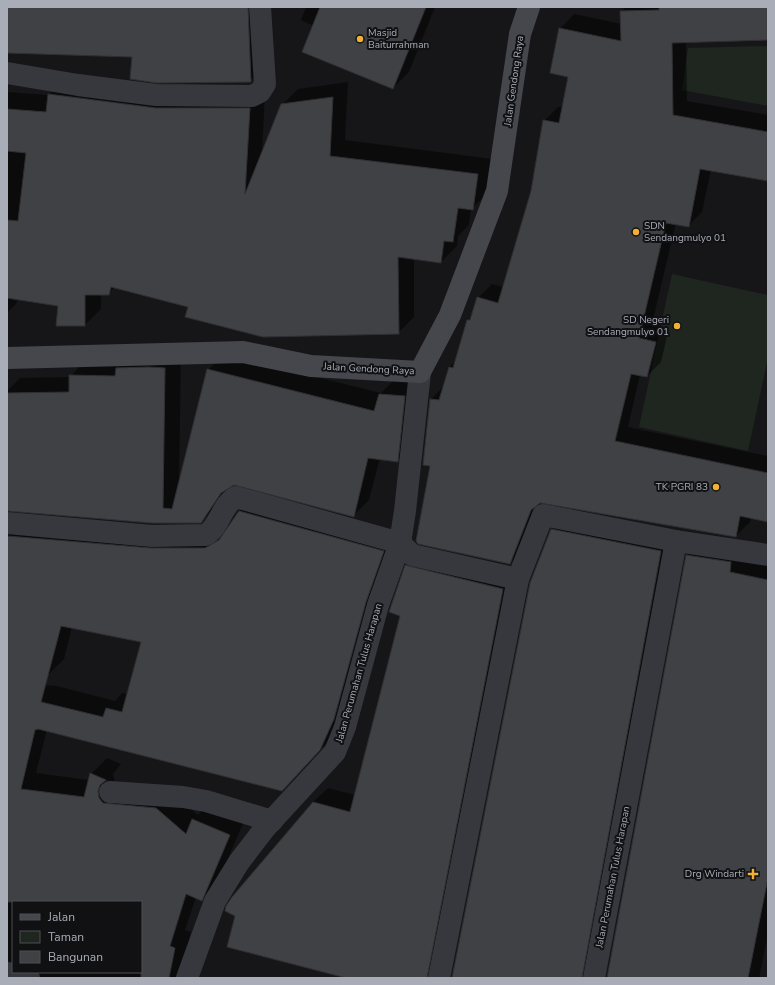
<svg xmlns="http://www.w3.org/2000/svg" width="775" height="985" font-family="'Nunito Sans',sans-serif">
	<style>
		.green { fill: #1e261f }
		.shadow { fill: #0007; fill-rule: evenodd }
		.building { fill: #404145; stroke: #303034; fill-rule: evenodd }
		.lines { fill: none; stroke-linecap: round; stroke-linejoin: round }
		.street { stroke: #37383d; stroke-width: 22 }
		.secondary { stroke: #45474d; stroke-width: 22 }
		.poi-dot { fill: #f2b134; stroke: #111113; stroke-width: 1.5 }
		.labels { text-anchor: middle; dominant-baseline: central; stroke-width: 4; stroke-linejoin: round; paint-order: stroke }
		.poi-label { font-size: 10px; fill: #a8adb8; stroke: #111113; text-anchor: end }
		.street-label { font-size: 10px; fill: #a8adb8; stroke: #111113 }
	</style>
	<rect width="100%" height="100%" fill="#161618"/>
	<g class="green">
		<path d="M768,46V106L682,90L688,48Z"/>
		<path d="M672,274L768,295V358L748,451L639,427Z"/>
	</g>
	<g class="shadow">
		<path d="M7,7H264L267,65L249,82H157L133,56L7,51Z"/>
		<path d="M306,7H435L409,72L393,88L314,26L301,20Z"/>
		<path d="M626,7H768V39L686,42L687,101L768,115V180L711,170L702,212L688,226L676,223L652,324L669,328L661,362L647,376L640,375L628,427L768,456V521L751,517L750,522L736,536L542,502L524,549L510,563L431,465V399L444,386L450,367L456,360L468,320L473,315L478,298L492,284L504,287L532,191L544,121L558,107H563L569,77L560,29L574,14L622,24L621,12Z"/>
		<path d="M65,79L265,93L262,153L282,105L298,89L348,82L345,140L493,159L488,193L471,209L469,225L458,236L457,246L441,262L414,258V317L398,333L189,306L115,287L108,294H101V309L85,325L59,305L18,298L16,304L7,313V92L49,95Z"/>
		<path d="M181,352L179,483L208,370L224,354L381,393L396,378L420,381L413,445L397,461L380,458L369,500L353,516L234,484L230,486L217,505L201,522L11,510V513L222,532L228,529L240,511L256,495L399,536L335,733L298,774L47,730L36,773L89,780L91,774L107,758L121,764L113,774L115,782L172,792L198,815L209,803L245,819L217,884L201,900L196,897L185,930L191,932L180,978H7L35,972H141V902H13V962L7,961V695L19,683L57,686L115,701L122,693L128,694L142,641L72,627L64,659L48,675L7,665V391L20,378L70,377L86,359ZM100,777L110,781L109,783L100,779Z"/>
		<path d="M566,516L675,537L588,978H452L531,583L552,530Z"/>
		<path d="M702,541L768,563V934L759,978H607L687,556Z"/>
		<path d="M420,552L517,575L430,978H352L313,802L328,788L355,795L401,615L406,566Z"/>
	</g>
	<g class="building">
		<path d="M7,7H248L251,82L157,83L130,79L132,57L7,53Z"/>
		<path d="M320,7H426L393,89L302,52Z"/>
		<path d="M659,7H768V40L672,43L673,115L768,132V181L700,169L689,227L666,223L639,338L656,342L647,377L631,374L615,441L768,473V522L740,516L736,537L540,503L531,510L510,564L418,544L416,541L430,466L423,465L430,399L439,400L449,367L453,368L467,320H470L477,297L498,303L531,191L543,120L559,123L568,77L550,73L559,28L621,41L620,11L659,10Z"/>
		<path d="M48,94L156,108H250L245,194L281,104L333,97L330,156L478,174L473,210L458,208L453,242L444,241L441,263L398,257L399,334L263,337L185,317L188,307L111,287L109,295H85V326H56L58,306L7,298V220L18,221L26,153L7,151V109L46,112Z"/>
		<path d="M148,367L165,368L163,508L172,509L207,369L374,411L379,394L405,396L398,462L368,458L354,517L234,485L221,493L201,523H152L7,511V393L69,392V375L115,376L116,368Z"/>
		<path d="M239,511L384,551L366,602L334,719L320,750L282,791L38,729L35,730L21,789L84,797L90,773L106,780L100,785L98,791L99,798L103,803L156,808L186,834L192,819L230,835L202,901L186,894L170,946L175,948L169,978H141V902H7V536L151,548H205L219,540ZM61,626L141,642L122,712L106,708L103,717L41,702Z"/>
		<path d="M551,529L661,551L582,978H452L530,583Z"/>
		<path d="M686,555L731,562L730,572L768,580V878L748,978H607Z"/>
		<path d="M405,565L503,589L427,978H346L227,947L235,916L225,911L226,906L232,897L313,802L350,812L400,616L389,612Z"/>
	</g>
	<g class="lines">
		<g class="street">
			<path d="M7,73L78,85L156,95L252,96L260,92L265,84L260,7"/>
			<path d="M7,523L152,536L205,535C219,529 221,505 236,497L400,543L412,555L518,579"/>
			<path d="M110,792L183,797L206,801L272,821"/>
			<path d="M7,973L29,978"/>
			<path d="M187,978L215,901L239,862L265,828L335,752L345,727L378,605L400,543L405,511L420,372"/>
			<path d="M439,978L518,579L543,515L676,541L768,555"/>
			<path d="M594,978L676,541"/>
		</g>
		<path class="secondary" d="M7,358L243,352L311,366L420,372L450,315L497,191L520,34L529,7"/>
	</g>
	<g class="poi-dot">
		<circle cx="360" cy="39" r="4"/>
		<circle cx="636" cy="232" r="4"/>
		<circle cx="677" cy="326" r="4"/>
		<circle cx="716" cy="487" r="4"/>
		<path d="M751 868h4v4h4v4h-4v4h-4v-4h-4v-4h4z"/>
	</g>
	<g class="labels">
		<g class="poi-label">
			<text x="368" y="33" text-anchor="start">Masjid<tspan x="368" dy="12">Baiturrahman</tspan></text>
			<text x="644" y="226" text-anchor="start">SDN<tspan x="644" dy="12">Sendangmulyo 01</tspan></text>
			<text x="669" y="320">SD Negeri<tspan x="669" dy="12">Sendangmulyo 01</tspan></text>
			<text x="708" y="487">TK PGRI 83</text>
			<text x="744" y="874">Drg Windarti</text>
		</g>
		<g class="street-label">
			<text transform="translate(514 81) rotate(-82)">Jalan Gendong Raya</text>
			<text transform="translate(369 369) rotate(3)">Jalan Gendong Raya</text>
			<text transform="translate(359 673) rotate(-74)">Jalan Perumahan Tulus Harapan</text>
			<text transform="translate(613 877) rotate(-79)">Jalan Perumahan Tulus Harapan</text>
		</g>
	</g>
	<rect width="775" height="985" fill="none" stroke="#a8adb8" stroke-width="16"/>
	<rect x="12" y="901" width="130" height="72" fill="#111113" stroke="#4d4f55"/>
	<rect x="20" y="914" width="20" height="6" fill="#45474d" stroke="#4d4f55"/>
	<text x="48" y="921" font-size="12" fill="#a8adb8">Jalan</text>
	<rect x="20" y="931" width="20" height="12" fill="#1e261f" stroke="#4d4f55"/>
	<text x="48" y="941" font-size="12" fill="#a8adb8">Taman</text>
	<rect x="20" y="951" width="20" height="12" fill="#404145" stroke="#4d4f55"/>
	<text x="48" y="961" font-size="12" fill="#a8adb8">Bangunan</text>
</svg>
